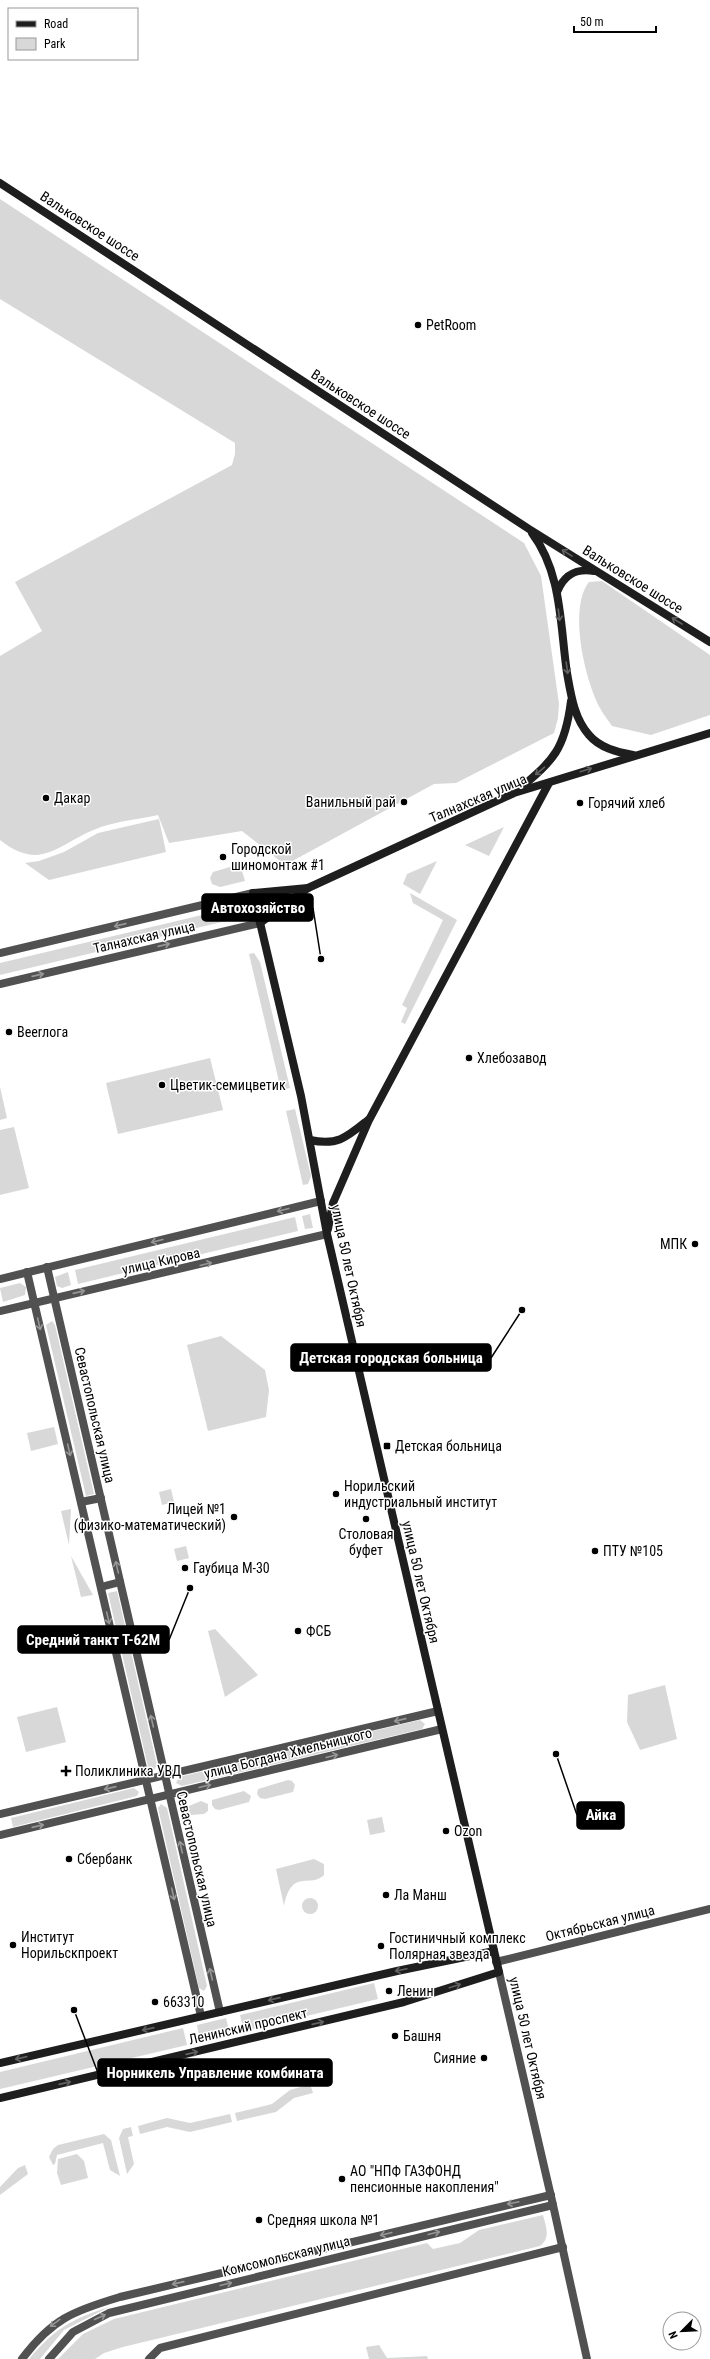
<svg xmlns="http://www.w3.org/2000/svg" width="710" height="2359" font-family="'Roboto Condensed',sans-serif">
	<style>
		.green { fill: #d8d8d8 }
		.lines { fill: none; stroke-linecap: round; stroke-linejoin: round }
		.minor { stroke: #515151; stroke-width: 8 }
		.tertiary { stroke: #515151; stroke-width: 8 }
		.secondary { stroke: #1e1e1e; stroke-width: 8 }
		.oneway { stroke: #626262 }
		.oneway2 { stroke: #979797 }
		.poi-dot { fill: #000; stroke: #fff; stroke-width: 1.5 }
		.labels { text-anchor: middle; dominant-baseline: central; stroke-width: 3; stroke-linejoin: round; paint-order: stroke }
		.street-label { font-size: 14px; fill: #000; stroke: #fff }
		.poi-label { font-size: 14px; fill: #000; stroke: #fff; text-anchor: start }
		.leader { fill: none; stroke: #000; stroke-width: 1.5 }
		.callout-dot { fill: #000; stroke: #fff; stroke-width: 1.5 }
		.callout { fill: #000; stroke: #000; stroke-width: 1.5 }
		.callout-label { font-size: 15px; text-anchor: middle; font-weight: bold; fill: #fff }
	</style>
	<rect width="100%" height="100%" fill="#fff"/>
	<g class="green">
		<path d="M0,199L524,543L541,576L559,704L558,718L554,733L456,783L434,784L285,865L242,831L169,843L158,815C140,819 119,821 101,827C60,841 43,874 0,840V656L42,631L15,582L232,465L235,454V443L0,299Z"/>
		<path d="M602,581L710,655V715L651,735L612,726C608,720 603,714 600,708C585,680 568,608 589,582Z"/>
		<path d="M159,819L166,852L49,880L25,863L39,861L64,852L98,833Z"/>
		<path d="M504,827L489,856L465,845Z"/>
		<path d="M437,861L420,894L403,884L407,874Z"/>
		<path d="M240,864L245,881L220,887L212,884L210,878L213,872Z"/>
		<path d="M410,893L457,920L405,1024L401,1022L407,1008L402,1005L443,920L413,903Z"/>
		<path d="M223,910L226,921L0,975V963Z"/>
		<path d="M254,953L260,962L290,1088L281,1090L249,954Z"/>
		<path d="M210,1058L223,1110L118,1134L106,1083Z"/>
		<path d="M0,1087L7,1118L0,1120Z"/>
		<path d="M295,1109L311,1176L308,1184L303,1185L286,1111Z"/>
		<path d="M14,1127L29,1188L0,1195V1130Z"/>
		<path d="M310,1214L313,1228L305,1229L302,1216Z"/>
		<path d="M295,1217L298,1231L78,1284L75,1270Z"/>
		<path d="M68,1272L71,1285L62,1288L57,1286L55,1277Z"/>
		<path d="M20,1283L26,1287L25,1295L3,1302L0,1288Z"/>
		<path d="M52,1321L55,1325L94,1494L86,1496L46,1325Z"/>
		<path d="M221,1336L265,1370L269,1390L266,1417L208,1431L187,1345Z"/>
		<path d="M54,1427L58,1444L31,1451L27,1433Z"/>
		<path d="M171,1489L174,1502L162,1505L159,1492Z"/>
		<path d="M71,1509L69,1545L61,1511Z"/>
		<path d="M186,1546L189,1558L177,1561L174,1549Z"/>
		<path d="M71,1556L93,1595L81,1597Z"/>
		<path d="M117,1591L157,1765L154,1770L148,1767L108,1593Z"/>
		<path d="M215,1629L258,1675L225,1697L208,1631Z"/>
		<path d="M665,1685L677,1739L640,1750L627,1722L628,1695Z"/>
		<path d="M57,1707L66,1742L26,1752L17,1717Z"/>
		<path d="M420,1720L425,1724L422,1729L182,1786L176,1783L179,1777Z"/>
		<path d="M288,1780L292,1781L295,1785L293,1792L265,1799L260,1798L257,1794L258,1789Z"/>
		<path d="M134,1788L139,1792L137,1796L13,1827L11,1818Z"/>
		<path d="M244,1791L251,1796L249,1802L219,1810L215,1809L212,1805V1800Z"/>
		<path d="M201,1801L208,1804V1811L204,1814L191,1815L189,1811V1806Z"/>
		<path d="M161,1804L167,1808L207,1986L204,1991L199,1988L158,1808Z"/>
		<path d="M382,1817L385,1832L370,1835L367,1820Z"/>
		<path d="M314,1859L324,1864V1875C310,1889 292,1867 284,1906L276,1869Z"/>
		<circle cx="310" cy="1906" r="8"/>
		<path d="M374,1983L378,1999L244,2031L240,2015Z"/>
		<path d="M226,2018L230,2035L200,2042L197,2025Z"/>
		<path d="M183,2028L187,2045L0,2089V2072Z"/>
		<path d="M308,2085L311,2087L313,2093L294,2098L276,2112L237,2121L235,2113L272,2104L290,2090Z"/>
		<path d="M230,2114L232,2122L190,2132L167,2127L140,2134L138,2126L167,2118L190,2123Z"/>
		<path d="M131,2127L133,2136L128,2137L134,2164L127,2174L119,2138L123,2129Z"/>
		<path d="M104,2134L111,2140L120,2176L110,2170L103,2143L57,2155L55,2164L53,2165L49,2157L53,2149L58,2145Z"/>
		<path d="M77,2154L84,2161L88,2178L61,2185L57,2173L58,2159Z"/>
		<path d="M25,2165L28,2174L0,2195V2187L18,2168Z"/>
		<path d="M543,2215C546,2227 551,2238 540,2246L123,2347L104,2353L95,2359H58L83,2334L114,2319L427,2243L433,2249L460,2243L479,2230Z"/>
		<path d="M109,2307L64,2330L40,2359H29C53,2330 73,2318 109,2307Z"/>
		<path d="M379,2345L387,2358L427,2356L428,2359H369L366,2347Z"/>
	</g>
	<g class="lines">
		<g class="minor">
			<path d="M553,2205L587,2359"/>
			<path d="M149,2359L160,2348L563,2247"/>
		</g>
		<g class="tertiary">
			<path d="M0,953L253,893"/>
			<path d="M0,984L260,923"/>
			<path d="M47,1267L220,2012"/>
			<path d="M27,1272L201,2016"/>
			<path d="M0,1279L321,1201"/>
			<path d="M0,1311L327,1234"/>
			<path d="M81,1502L101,1498"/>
			<path d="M101,1587L120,1582"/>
			<path d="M0,1814L438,1711"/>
			<path d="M0,1835L442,1729"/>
			<path d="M496,1962L710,1909"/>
			<path d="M22,2359C52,2319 73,2311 120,2297L551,2195"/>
			<path d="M49,2359L73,2332L109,2313L553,2205L499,1972"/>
		</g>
		<g class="secondary">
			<path d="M0,183L529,529L710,642"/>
			<path d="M532,533C562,573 560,625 567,673C571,695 574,718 589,735C600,748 617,752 633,755"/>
			<path d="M557,592C564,575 575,568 594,571"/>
			<path d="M518,790C554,760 565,749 571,701"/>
			<path d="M260,923L308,888L514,793L710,733"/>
			<path d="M310,1140C338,1146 347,1137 368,1120"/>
			<path d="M328,1229L333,1203L369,1120L549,783"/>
			<path d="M0,2063L397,1971L494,1951"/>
			<path d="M0,2098L404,2002L499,1972L327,1234L301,1096L253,893L308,888"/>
		</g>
	</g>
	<defs><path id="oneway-shaft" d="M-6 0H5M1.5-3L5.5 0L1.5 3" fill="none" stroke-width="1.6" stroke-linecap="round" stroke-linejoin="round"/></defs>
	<g class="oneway">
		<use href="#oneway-shaft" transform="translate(567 553) rotate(-148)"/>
		<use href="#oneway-shaft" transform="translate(559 615) rotate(83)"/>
		<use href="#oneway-shaft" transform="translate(677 621) rotate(-148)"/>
		<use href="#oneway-shaft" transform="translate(567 668) rotate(82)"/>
		<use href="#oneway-shaft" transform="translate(586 770) rotate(-18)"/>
		<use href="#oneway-shaft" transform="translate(540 771) rotate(140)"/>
		<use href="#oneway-shaft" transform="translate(401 1970) rotate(168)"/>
		<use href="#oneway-shaft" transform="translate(455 1986) rotate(-18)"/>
		<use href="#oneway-shaft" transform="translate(274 1999) rotate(167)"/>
		<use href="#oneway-shaft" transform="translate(318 2023) rotate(-13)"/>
		<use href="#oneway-shaft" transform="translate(148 2029) rotate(167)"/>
		<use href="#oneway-shaft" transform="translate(192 2053) rotate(-13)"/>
		<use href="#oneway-shaft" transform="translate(21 2058) rotate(167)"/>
		<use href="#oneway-shaft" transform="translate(65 2083) rotate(-13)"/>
	</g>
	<g class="oneway2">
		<use href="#oneway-shaft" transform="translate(120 925) rotate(167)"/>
		<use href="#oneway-shaft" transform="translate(164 945) rotate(-13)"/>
		<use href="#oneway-shaft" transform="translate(38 975) rotate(-13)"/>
		<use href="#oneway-shaft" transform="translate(283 1210) rotate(166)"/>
		<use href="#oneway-shaft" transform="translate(157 1241) rotate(166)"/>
		<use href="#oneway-shaft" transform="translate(206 1264) rotate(-14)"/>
		<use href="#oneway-shaft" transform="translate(79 1292) rotate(-13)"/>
		<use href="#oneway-shaft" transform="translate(39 1324) rotate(77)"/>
		<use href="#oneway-shaft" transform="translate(69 1450) rotate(77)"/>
		<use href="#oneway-shaft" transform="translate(117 1567) rotate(-103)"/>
		<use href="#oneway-shaft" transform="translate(108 1618) rotate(77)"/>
		<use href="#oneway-shaft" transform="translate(400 1720) rotate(167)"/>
		<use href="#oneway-shaft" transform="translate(152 1721) rotate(-103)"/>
		<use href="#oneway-shaft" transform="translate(332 1756) rotate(-14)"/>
		<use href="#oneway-shaft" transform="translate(205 1786) rotate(-14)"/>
		<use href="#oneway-shaft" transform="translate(110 1788) rotate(167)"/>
		<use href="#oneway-shaft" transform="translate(38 1826) rotate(-13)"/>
		<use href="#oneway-shaft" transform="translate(181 1847) rotate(-103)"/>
		<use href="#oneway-shaft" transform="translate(173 1894) rotate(77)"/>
		<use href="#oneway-shaft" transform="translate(211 1974) rotate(-103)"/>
		<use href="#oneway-shaft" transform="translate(513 2203) rotate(168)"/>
		<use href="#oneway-shaft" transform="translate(434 2233) rotate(-14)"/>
		<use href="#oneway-shaft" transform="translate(386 2234) rotate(166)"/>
		<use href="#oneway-shaft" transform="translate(178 2283) rotate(167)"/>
		<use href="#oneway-shaft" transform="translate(226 2284) rotate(-14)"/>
		<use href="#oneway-shaft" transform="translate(100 2317) rotate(-24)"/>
		<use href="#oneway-shaft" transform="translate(55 2323) rotate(144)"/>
	</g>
	<g class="poi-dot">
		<circle cx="418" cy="325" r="4"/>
		<circle cx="46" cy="798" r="4"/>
		<circle cx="404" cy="802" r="4"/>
		<circle cx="580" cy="803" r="4"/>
		<circle cx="223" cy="857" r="4"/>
		<circle cx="9" cy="1032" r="4"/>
		<circle cx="469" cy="1058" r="4"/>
		<circle cx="162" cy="1085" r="4"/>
		<circle cx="695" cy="1244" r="4"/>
		<rect x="383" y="1442" width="8" height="8" rx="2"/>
		<circle cx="336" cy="1494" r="4"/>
		<circle cx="234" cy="1517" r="4"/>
		<circle cx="366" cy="1519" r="4"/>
		<circle cx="595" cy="1551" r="4"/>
		<circle cx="185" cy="1568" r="4"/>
		<circle cx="298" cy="1631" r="4"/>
		<path d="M64 1765h4v4h4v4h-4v4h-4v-4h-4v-4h4z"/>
		<circle cx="446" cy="1831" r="4"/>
		<circle cx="69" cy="1859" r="4"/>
		<circle cx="386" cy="1895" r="4"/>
		<circle cx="13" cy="1945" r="4"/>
		<circle cx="381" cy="1946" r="4"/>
		<circle cx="389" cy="1991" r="4"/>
		<circle cx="155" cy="2002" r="4"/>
		<circle cx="395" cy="2036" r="4"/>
		<circle cx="484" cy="2058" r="4"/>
		<circle cx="342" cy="2179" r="4"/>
		<circle cx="259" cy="2220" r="4"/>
	</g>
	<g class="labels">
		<g class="street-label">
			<text transform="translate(90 226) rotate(33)">Вальковское шоссе</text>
			<text transform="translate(361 404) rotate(33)">Вальковское шоссе</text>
			<text transform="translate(633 579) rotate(32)">Вальковское шоссе</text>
			<text transform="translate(478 798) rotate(-23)">Талнахская улица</text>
			<text transform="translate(144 937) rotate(-13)">Талнахская улица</text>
			<text transform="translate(161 1261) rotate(-13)">улица Кирова</text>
			<text transform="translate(349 1266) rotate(78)">улица 50 лет Октября</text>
			<text transform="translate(95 1415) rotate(77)">Севастопольская улица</text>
			<text transform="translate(421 1582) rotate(77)">улица 50 лет Октября</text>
			<text transform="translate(288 1753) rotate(-14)">улица Богдана Хмельницкого</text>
			<text transform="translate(197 1859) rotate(77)">Севастопольская улица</text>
			<text transform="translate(600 1923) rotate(-14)">Октябрьская улица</text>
			<text transform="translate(248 2026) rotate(-13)">Ленинский проспект</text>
			<text transform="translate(528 2038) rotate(77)">улица 50 лет Октября</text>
			<text transform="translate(286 2256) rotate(-14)">Комсомольская улица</text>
		</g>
		<g class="poi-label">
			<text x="426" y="325">PetRoom</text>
			<text x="54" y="798">Дакар</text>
			<text x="396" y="802" text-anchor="end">Ванильный рай</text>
			<text x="588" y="803">Горячий хлеб</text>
			<text x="231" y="849">Городской<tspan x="231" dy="16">шиномонтаж #1</tspan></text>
			<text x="17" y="1032">Beerлога</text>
			<text x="477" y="1058">Хлебозавод</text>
			<text x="170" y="1085">Цветик-семицветик</text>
			<text x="687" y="1244" text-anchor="end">МПК</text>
			<text x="395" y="1446">Детская больница</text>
			<text x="344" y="1486">Норильский<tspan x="344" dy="16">индустриальный институт</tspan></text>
			<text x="226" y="1509" text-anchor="end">Лицей №1<tspan x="226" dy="16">(физико-математический)</tspan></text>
			<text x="366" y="1534" text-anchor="middle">Столовая<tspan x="366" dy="16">буфет</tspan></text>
			<text x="603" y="1551">ПТУ №105</text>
			<text x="193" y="1568">Гаубица М-30</text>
			<text x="306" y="1631">ФСБ</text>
			<text x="75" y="1771">Поликлиника УВД</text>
			<text x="454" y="1831">Ozon</text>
			<text x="77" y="1859">Сбербанк</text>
			<text x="394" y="1895">Ла Манш</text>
			<text x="21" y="1937">Институт<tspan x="21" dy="16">Норильскпроект</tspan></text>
			<text x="389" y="1938">Гостиничный комплекс<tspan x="389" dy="16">Полярная звезда</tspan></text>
			<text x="397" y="1991">Ленин</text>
			<text x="163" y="2002">663310</text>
			<text x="403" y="2036">Башня</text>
			<text x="476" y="2058" text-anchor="end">Сияние</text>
			<text x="350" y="2171">АО "НПФ ГАЗФОНД<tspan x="350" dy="16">пенсионные накопления"</tspan></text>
			<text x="267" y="2220">Средняя школа №1</text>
		</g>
	</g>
	<path class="leader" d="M321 959L313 908M522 1310L491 1358M190 1588L169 1640M556 1754L577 1815M74 2010L98 2073"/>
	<g class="callout-dot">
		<circle cx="321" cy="959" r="4"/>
		<circle cx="522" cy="1310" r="4"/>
		<circle cx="190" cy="1588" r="4"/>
		<circle cx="556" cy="1754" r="4"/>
		<circle cx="74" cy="2010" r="4"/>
	</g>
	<g class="callout">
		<rect x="202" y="894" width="111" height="27" rx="4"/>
		<rect x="291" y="1344" width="200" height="27" rx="4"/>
		<rect x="18" y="1626" width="151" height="27" rx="4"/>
		<rect x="577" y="1802" width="47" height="27" rx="4"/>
		<rect x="98" y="2059" width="234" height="27" rx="4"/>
	</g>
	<g class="callout-label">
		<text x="258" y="913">Автохозяйство</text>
		<text x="391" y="1363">Детская городская больница</text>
		<text x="93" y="1645">Средний танкт Т-62М</text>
		<text x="601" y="1820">Айка</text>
		<text x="215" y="2078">Норникель Управление комбината</text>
	</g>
	<rect x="8" y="8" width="130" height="52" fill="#ffffff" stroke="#999999"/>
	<rect x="16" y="21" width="20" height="6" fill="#1e1e1e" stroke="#999999"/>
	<text x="44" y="28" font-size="12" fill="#000000">Road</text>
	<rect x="16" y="38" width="20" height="12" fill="#d8d8d8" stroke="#999999"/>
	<text x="44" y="48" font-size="12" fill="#000000">Park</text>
	<g transform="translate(682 2331) rotate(246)"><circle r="19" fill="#ffffff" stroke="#999999"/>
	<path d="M0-3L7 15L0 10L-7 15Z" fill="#000000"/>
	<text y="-6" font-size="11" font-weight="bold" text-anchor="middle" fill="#000000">N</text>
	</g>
	<path d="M574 26v6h82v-6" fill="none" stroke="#000000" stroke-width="2"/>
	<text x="580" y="26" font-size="12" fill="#000000" stroke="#ffffff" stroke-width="3" paint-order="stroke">50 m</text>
</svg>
